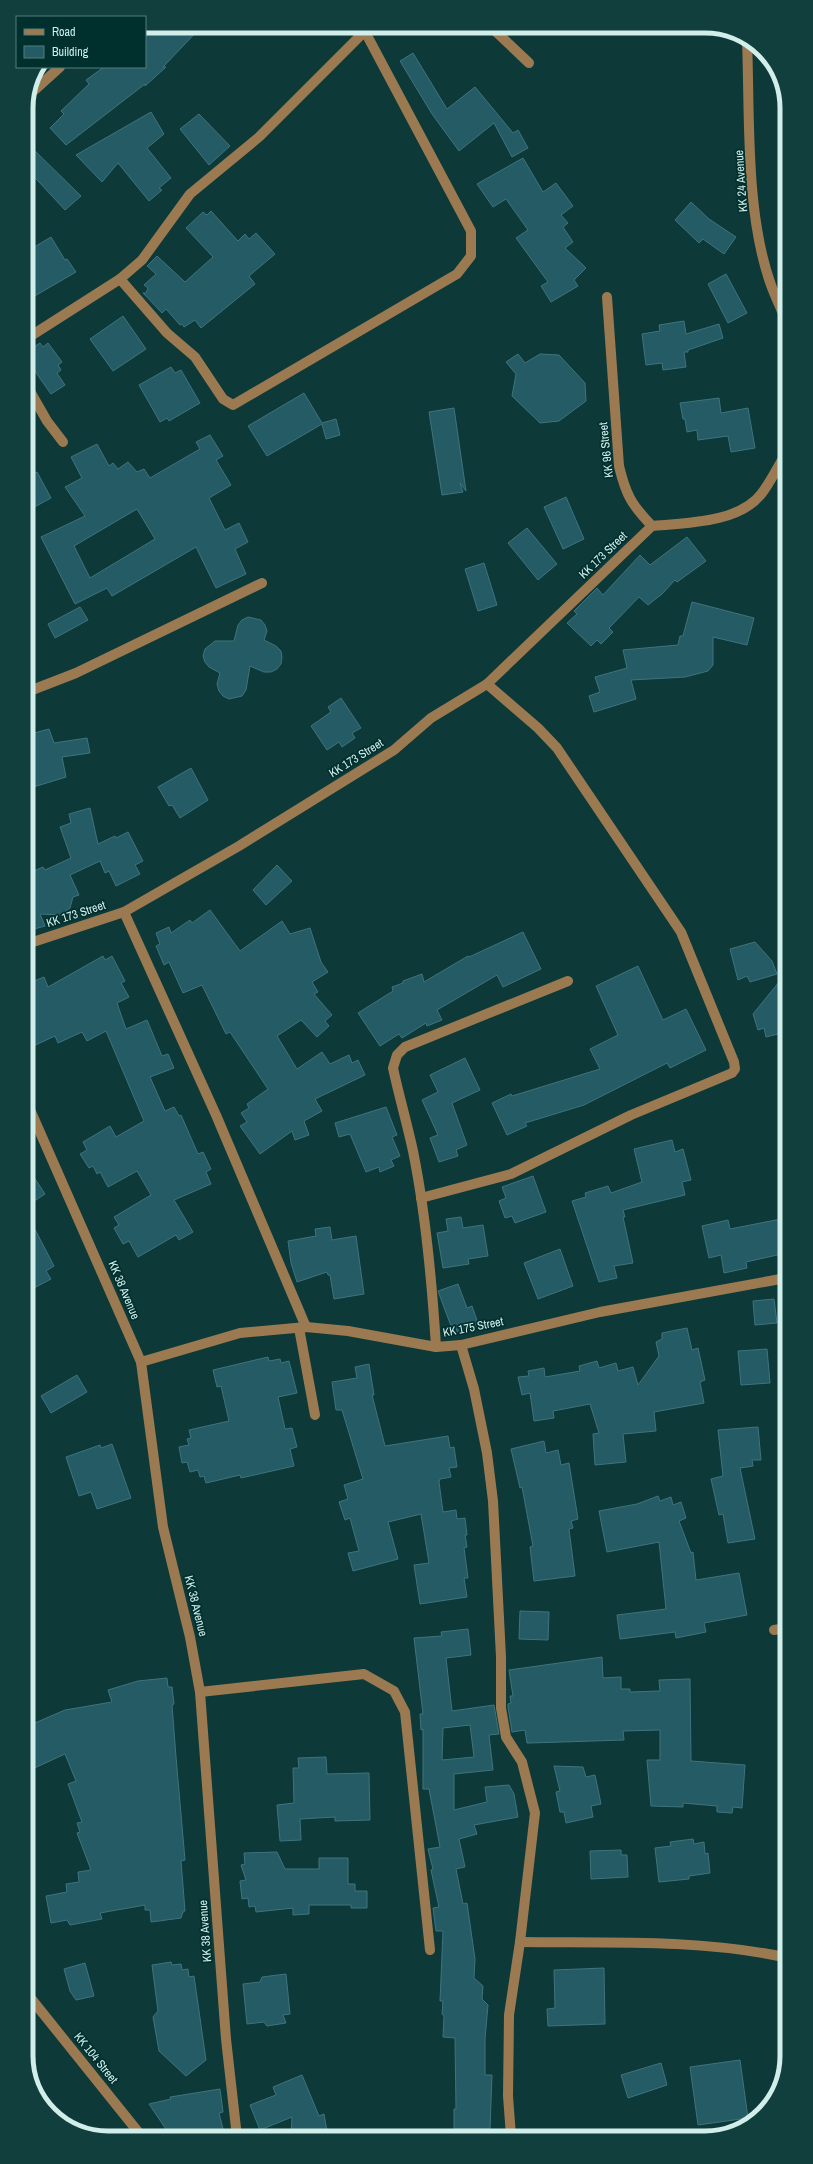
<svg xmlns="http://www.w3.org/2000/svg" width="813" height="2164" font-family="'Archivo Narrow',sans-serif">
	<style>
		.building { fill: #255b65; stroke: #3e747e; fill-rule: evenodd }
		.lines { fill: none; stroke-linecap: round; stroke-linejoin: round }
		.minor { stroke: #9c7a51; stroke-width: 10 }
		.labels { text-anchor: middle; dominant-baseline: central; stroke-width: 3.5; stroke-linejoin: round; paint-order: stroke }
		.street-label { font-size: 12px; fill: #d1eeeb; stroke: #00302e }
		.rim { fill: none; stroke: #d1eeeb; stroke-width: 5 }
	</style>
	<rect width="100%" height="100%" fill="#0d3a38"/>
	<g class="building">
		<path d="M156,26H202L163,67H166L145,86V84L66,145L50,128L64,114L61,111L89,84L86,80L104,67H145V38Z"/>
		<path d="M413,53L447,109L475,87L513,133L518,130L528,148L512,157L494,123L459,151L432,114L400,61Z"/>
		<path d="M151,112L164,134L147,148L171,178L159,188L162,190L149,201L118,163L102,182L76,155Z"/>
		<path d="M199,114L230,146L209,165L180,129Z"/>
		<path d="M34,150L81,196L65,210L26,168V159Z"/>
		<path d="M523,158L543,192L556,183L573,206L561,215L568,223L563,227L573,242L565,248L586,268L574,280L578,286L551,302L541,286L548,282L516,238L528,230L506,199L493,207L477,184Z"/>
		<path d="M691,202L709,219L736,237L724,254L703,239L699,243L675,220Z"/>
		<path d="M211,211L238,241L245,234L249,239L256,233L275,254L249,276L255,284L201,328L195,320L184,327L182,324L180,325L166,309L162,313L143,293H146L148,288L144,285L156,274L147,266L157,256L185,282L213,257L186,228L203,212L207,215Z"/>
		<path d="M51,237L65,260L67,259L76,272L26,301V252Z"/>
		<path d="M726,274L747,313L728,323L708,284Z"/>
		<path d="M123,316L146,349L113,371L90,339Z"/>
		<path d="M684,321L686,334L719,324L723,338L688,350V352H684L686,367L663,370L662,363L646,365L642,334L660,331L659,325Z"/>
		<path d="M40,343L43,347L48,343L62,362L58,365L61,370L57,373L65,385L51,394L27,360L26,352Z"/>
		<path d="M518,354L525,363L540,354L559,355L585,383L586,401L559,421L540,423L512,396L516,374L506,362Z"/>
		<path d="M171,367L175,373L181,370L200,403L169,421L167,418L160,422L139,385Z"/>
		<path d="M304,393L322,423L336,419L340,435L326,439L322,424L267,456L248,426Z"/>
		<path d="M719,398L721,413L748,408L755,448L731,452L728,436L698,440L697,430L687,432L685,419H683L680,403Z"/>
		<path d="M454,408L466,491L460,483L463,492L442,495L429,412Z"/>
		<path d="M210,435L223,456L216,460L231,485L209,498L225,530L239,523L248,542L235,549L246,574L216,588L196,547L112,596L107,588L75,604L41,537L85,516L65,487L82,478L71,457L97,444L109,466L113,463L118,469L128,462L137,472L144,469L150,478L200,449L196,442ZM137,509L155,539L90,578L74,546Z"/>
		<path d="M37,472L51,498L27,511V477Z"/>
		<path d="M566,497L584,539L563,549L544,507Z"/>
		<path d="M527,528L557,564L538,580L508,543Z"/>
		<path d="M687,537L706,561L677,582L675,580L662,594L648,605L639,597L609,628L613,632L601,644L597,640L591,646L567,623L577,614L574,611L597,588L603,595L640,555L650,565Z"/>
		<path d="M484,563L497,605L478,611L465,569Z"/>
		<path d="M692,602L754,618L747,645L713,637V665L708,671L685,677L631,680L636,699L594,712L589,696L600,692L595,677L627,668L623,650L678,645L680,636H683Z"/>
		<path d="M80,607L88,620L55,638L48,624Z"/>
		<path d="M248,617L261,620L265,625L267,631L264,640L276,646L281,651L282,657L281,664L277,669L271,672H264L250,666L246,690L242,696L229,699L223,696L219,691L217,684L220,673L209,667L205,662L203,656L205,649L215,641H234L238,625L242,620Z"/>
		<path d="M341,698L361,728L352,733L355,738L342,747L339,742L327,750L311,726L331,712L328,707Z"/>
		<path d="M49,729L54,743L87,738L90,753L62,757L66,777L27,789V735Z"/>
		<path d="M191,768L208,800L180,818L172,805L169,806L158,787Z"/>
		<path d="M90,808L98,844L115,836L116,838L128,832L143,861L135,865L140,874L116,886L109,871L105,873L100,861L70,875L79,895L73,897L70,908L61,915L40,914L45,926L27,931V874L43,867L45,870L71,858L60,827L71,823L69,814Z"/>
		<path d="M277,865L292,881L266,905L253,890Z"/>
		<path d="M210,910L240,951L282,921L290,934L310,928L321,962L328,972L312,982L318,992L314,994L332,1015L325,1021L329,1026L317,1037L301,1020L277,1036L297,1069L322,1052L330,1064L349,1055L352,1063L358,1060L365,1075L315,1099L322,1111L304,1121L309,1135L295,1140L292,1131L260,1154L240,1126L247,1122L241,1113L249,1108L247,1104L268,1089L230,1032L226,1034L202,985L183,993L169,962L164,965L156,946L160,944L156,933L169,927L171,933L190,920L192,923Z"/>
		<path d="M523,932L541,969L503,987L497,975L437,1010L442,1020L427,1026L426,1023L402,1038L399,1034L380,1046L358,1013L393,991L392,987L403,983V981L422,974L424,982L468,956L469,957Z"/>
		<path d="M755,942L772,961L777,974L750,982L747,976L738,980L730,949Z"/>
		<path d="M103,956L105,960L112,956L125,981L121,983L129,997L117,1003L126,1029L147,1020L162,1056L168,1054L174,1068L150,1077L165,1111L174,1107L179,1116L181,1115L198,1154L203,1152L211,1169L206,1172L211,1184L174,1200L193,1232L179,1240L176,1235L138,1257L129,1241L123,1244L114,1228L119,1225L114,1217L151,1195L137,1171L108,1187L100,1172L97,1174L93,1166L89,1168L80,1154L87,1150L83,1142L110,1126L116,1137L144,1121L106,1031L87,1041L82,1032L58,1043L55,1036L27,1049V984L44,977L48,987Z"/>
		<path d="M638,966L663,1020L686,1009L706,1050L670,1068L667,1063L584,1105L525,1123L527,1126L507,1135L492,1103L511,1094L512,1096L600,1069L590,1049L618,1035L596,986Z"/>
		<path d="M779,982L785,1001L786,1032L766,1037L764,1028L758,1030L753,1014Z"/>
		<path d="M465,1058L480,1090L452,1103L467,1145L456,1150L458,1156L439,1162L430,1138L438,1135L422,1100L438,1092L430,1075Z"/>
		<path d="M386,1107L397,1135L392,1137L400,1156L391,1160L394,1166L380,1172L379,1167L366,1172L350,1134L339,1137L335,1123Z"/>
		<path d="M672,1140L675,1152L683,1149L691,1180L682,1182L685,1195L623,1210L625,1217H623L633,1263L614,1266L617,1278L599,1282L572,1201L586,1197L585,1193L608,1186L611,1193L642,1182L634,1149Z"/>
		<path d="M28,1168L45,1194L28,1205Z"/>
		<path d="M533,1176L546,1212L515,1223L512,1216L505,1218L499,1201L506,1198L502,1187Z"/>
		<path d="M28,1216L54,1266L46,1271L51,1279L34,1288L28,1277Z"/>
		<path d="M461,1217L463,1228L483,1225L488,1256L468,1259L469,1264L443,1268L437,1233L448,1231L446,1219Z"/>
		<path d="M786,1218V1253L746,1262L747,1268L724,1273L721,1255L709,1258L702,1226L728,1220L730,1229Z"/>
		<path d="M330,1227L332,1240L356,1236L364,1294L334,1299L330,1275H328L327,1272L297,1282L291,1263L288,1241L316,1236L315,1229Z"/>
		<path d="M560,1249L573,1286L538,1299L524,1263Z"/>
		<path d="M458,1284L467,1308L472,1306L479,1326L457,1332L455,1325L451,1326L438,1291Z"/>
		<path d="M774,1299L777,1323L755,1325L753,1301Z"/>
		<path d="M687,1328L692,1350L698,1348L705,1380L700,1382L704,1403L654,1412L656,1431L623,1434L626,1462L595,1465L593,1434L599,1433L590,1404L553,1411L554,1418L534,1421L530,1393L522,1395L518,1377L529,1376L528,1371L544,1368L545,1377L580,1371L579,1366L597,1361L599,1368L616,1363L618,1371L633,1367L638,1385L659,1356L656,1342L662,1339V1333Z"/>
		<path d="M767,1349L770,1383L741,1385L738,1351Z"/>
		<path d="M268,1357L269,1361L280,1359L281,1363L289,1361L297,1393L278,1397L285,1429L292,1428L297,1447L290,1449L294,1466L241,1478L240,1475L206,1483L204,1476L200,1477L198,1470L190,1472L187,1462L182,1463L179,1447L189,1445L187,1439L191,1438L189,1430L229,1421L221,1386L217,1387L213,1370Z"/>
		<path d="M369,1364L374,1395H372L385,1446L448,1436L450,1448L454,1447L457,1467L449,1468L451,1477L440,1479L439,1482L443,1512L456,1510L457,1519L465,1518L467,1535H465L467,1547L464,1548L468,1578H464L467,1597L420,1604L414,1565L429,1563L421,1514L388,1522L398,1559L353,1571L348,1553L359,1551L350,1518L345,1520L339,1502L348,1499L344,1485L363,1479L342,1410H336L332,1382L357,1378L355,1367Z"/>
		<path d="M77,1375L87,1392L51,1413L41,1396Z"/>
		<path d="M758,1427L761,1460H752L753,1466L740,1468L755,1539L728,1543L723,1514L719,1515L711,1479L723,1476L718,1430Z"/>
		<path d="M544,1441L546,1453L558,1450L561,1465L569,1463L578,1519L571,1521L573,1528L569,1529L575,1576L534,1581L530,1547L533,1546L522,1487L520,1488L511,1449Z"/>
		<path d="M112,1444L131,1498L97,1509L91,1492L79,1496L66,1457L100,1445L101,1448Z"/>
		<path d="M658,1496L660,1501L671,1497L673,1505L681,1502L686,1518L679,1521L691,1553L693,1552L696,1580L739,1573L747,1615L704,1623L706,1632L676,1638L675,1632L620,1639L617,1615L666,1609L659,1542L607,1552L599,1511L637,1504Z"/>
		<path d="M520,1611L549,1612L548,1640L519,1639Z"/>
		<path d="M468,1629L471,1655L446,1658L452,1711L494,1705L499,1734L489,1735L493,1770L454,1774V1810L487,1802L485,1787L509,1785L514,1794L518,1817L474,1825L477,1834L459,1839L465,1867L456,1869L463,1904L467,1903L475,1959L474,1978L483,1986L482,1999L488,2005L485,2039V2075H492L490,2129H454V2109H456L455,2038L443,2037L444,2016L442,2014L443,2001H440L443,1931H436L433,1908L439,1907L431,1870L433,1869L428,1849L440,1847L429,1789H423V1729L421,1730L420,1714H423L414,1638L442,1636L441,1632ZM470,1725L474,1757L442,1760L443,1728Z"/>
		<path d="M602,1657L603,1678L621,1677V1689H630V1692L660,1691L659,1680L690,1679L691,1761L745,1765L742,1808L733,1807L732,1813L717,1812V1806L683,1803V1807L651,1806L647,1760H660V1730L623,1731L624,1740L530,1743H527L525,1730L512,1732L508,1707V1704L511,1703L510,1696H513L509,1670Z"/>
		<path d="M167,1678L168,1687H172L174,1704L172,1705L176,1757L185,1860L181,1861L185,1911L183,1912L181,1918L151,1922L150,1910H145V1905L100,1913L102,1919L70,1925L67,1920L51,1923L46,1896L67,1892L66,1884L79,1882L78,1872L91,1870L77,1833L80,1832L77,1823L82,1822L68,1784L76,1781L65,1754L28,1771V1726L65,1710L112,1702L108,1690L138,1681Z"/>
		<path d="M326,1757L327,1774L369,1773L370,1820L335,1821V1817L300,1819L301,1840L280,1841L277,1805L294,1803L293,1768H299L298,1758Z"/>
		<path d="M554,1766L583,1767L586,1777L595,1775L601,1804L591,1806L593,1817L566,1823L564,1812H560L556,1792L560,1791Z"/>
		<path d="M693,1839L694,1844L704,1842L705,1854L708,1853L710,1873L689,1876V1879L659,1882L655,1848L671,1846L670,1842Z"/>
		<path d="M621,1850V1855H627L628,1877L591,1879L590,1851Z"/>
		<path d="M277,1852L285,1869H319V1858H348V1884H355V1891H367V1908H351V1905H309V1914L293,1915V1908L256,1912L255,1906L249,1907L248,1898L242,1899L240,1881L246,1880L241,1865L245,1864L244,1853Z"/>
		<path d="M171,1962L172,1965L181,1964L182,1970L188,1969L189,1977L194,1976L206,2060L186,2076L159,2051L153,2017L158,2011L152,1965Z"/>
		<path d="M85,1963L94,1996L76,2000L70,1991L64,1969Z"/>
		<path d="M604,1968L605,2024L548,2026L547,2009L555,2008L554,1970Z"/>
		<path d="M286,1974L290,2014L283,2015L286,2023L267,2026L264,2022L247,2024L243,1984L260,1982L262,1977Z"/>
		<path d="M740,2060L748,2118L698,2125L690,2067Z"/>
		<path d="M661,2063L667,2085L628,2098L621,2075Z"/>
		<path d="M302,2075L319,2116L324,2114L328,2137H291L292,2117L260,2130L250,2105L276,2095L273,2087Z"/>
		<path d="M220,2089L223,2112L219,2113L225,2137L172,2138L149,2104L171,2099L170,2097Z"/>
	</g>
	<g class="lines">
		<g class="minor">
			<path d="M490,26L529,63"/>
			<path d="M747,40C750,117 745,213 771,285C775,296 780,306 784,316"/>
			<path d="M28,96L60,67"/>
			<path d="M120,279L167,333L195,357L223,399L233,405L457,274L471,256V231L362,26"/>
			<path d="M607,297L619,466C626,495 631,504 652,526C686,523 740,523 762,493C771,481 777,468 785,455"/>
			<path d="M26,339L120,279L142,260L190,194L259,137L365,31"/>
			<path d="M27,386L47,421L63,442"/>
			<path d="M27,692L76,673L262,583"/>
			<path d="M124,912L216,1115L306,1327"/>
			<path d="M27,944L124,912L239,846L394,750L431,718L487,684L652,526"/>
			<path d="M28,1105L141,1362L163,1527L190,1637L200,1692L226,2039L237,2137"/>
			<path d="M421,1198L511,1174L631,1115L732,1073L735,1069L734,1062L681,932L557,748L538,728L487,684"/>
			<path d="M299,1328L315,1415"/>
			<path d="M461,1345L474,1389L487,1453L493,1501L501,1657V1708L506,1737L522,1762L535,1813L520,1942L509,2015L508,2096L511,2136"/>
			<path d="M436,1347C432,1282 426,1215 413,1151C407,1123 399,1096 393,1068L397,1055L405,1047L568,981"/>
			<path d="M141,1362L240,1333L306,1327L348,1331L436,1347L461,1345L600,1312L786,1278"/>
			<path d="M774,1630L786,1628"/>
			<path d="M200,1692L364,1674L394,1691L405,1712L430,1950"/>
			<path d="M520,1942C608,1943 698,1939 784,1957L787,1964"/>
			<path d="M29,1996L143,2138"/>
			<path d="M786,2058L787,2040"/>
		</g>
	</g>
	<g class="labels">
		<g class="street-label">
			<text transform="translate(741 181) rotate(-94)">KK 24 Avenue</text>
			<text transform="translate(606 450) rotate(-96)">KK 96 Street</text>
			<text transform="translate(603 555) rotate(-44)">KK 173 Street</text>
			<text transform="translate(356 758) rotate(-32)">KK 173 Street</text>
			<text transform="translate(76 914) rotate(-18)">KK 173 Street</text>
			<text transform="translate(124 1290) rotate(67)">KK 38 Avenue</text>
			<text transform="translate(473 1327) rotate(-11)">KK 175 Street</text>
			<text transform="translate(196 1606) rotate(76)">KK 38 Avenue</text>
			<text transform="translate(205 1931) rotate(-94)">KK 38 Avenue</text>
			<text transform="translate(96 2058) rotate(51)">KK 104 Street</text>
		</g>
	</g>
	<path d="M0 0H813V2164H0ZM108 33H705A75 75 0 0 1 780 108V2056A75 75 0 0 1 705 2131H108A75 75 0 0 1 33 2056V108A75 75 0 0 1 108 33Z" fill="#113f3d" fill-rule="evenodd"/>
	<path class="rim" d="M108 33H705A75 75 0 0 1 780 108V2056A75 75 0 0 1 705 2131H108A75 75 0 0 1 33 2056V108A75 75 0 0 1 108 33Z"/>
	<rect x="16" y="16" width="130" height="52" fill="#00302e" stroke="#547c7a"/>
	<rect x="24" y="29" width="20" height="6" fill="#9c7a51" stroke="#547c7a"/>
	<text x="52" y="36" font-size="12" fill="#d1eeeb">Road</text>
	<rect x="24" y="46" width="20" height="12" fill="#255b65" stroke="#547c7a"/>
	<text x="52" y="56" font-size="12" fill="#d1eeeb">Building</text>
</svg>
